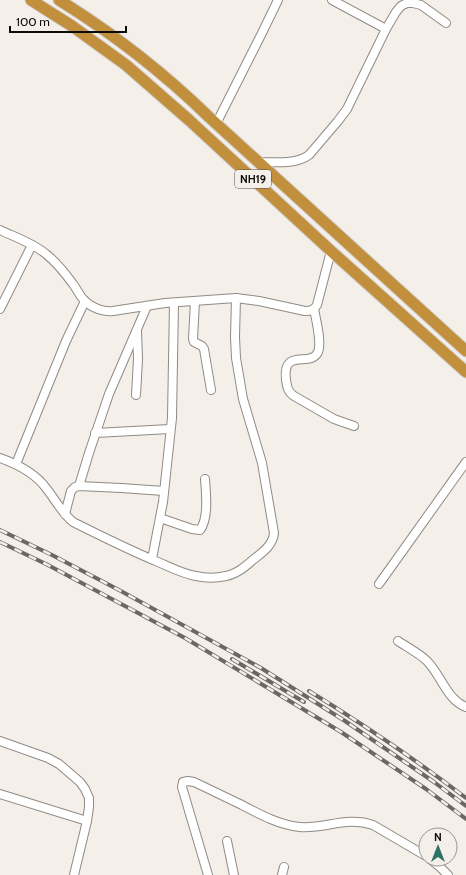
<svg xmlns="http://www.w3.org/2000/svg" width="466" height="875" font-family="Cabin,sans-serif">
	<style>
		.lines { fill: none; stroke-linecap: round; stroke-linejoin: round }
		.minor-casing { stroke: #908a84; stroke-width: 10 }
		.highway-casing { stroke: #cfcece; stroke-width: 13 }
		.minor { stroke: #fff; stroke-width: 8 }
		.highway { stroke: #c28f3c; stroke-width: 11 }
		.rail-casing { stroke: #6b6764; stroke-width: 4 }
		.rail { stroke: #f5efe9; stroke-width: 2.5; stroke-dasharray: 8; stroke-linecap: butt }
		.labels { text-anchor: middle; dominant-baseline: central; stroke-width: 4; stroke-linejoin: round; paint-order: stroke }
		.shield { fill: #f5efe9; stroke: #534f4c; stroke-width: 1 }
		.shield-label { font-size: 11px; font-weight: bold; fill: #0d0b09 }
	</style>
	<rect width="100%" height="100%" fill="#f5efe9"/>
	<g class="lines">
		<g class="minor-casing">
			<g id="minor">
				<path d="M332,0L386,29"/>
				<path d="M216,124L262,33L278,0"/>
				<path d="M258,162C275,162 295,165 309,155L338,121L347,109L386,29L396,12L401,6L407,3H413L421,5L446,23"/>
				<path d="M0,230C15,237 33,243 46,254C56,262 65,273 73,284C77,289 80,297 85,301C92,308 103,312 113,311L165,303L236,298L259,301L305,311C311,311 314,310 317,305L331,251"/>
				<path d="M195,301L193,339L194,342L202,346L204,349L211,390"/>
				<path d="M0,309L32,245"/>
				<path d="M314,309C316,320 322,342 318,352C311,368 282,347 286,380C287,387 288,392 294,396L334,419L354,426"/>
				<path d="M136,395L138,359L137,331"/>
				<path d="M95,433L170,429"/>
				<path d="M0,458C17,464 35,473 46,488C55,499 61,512 73,522C101,536 129,550 158,562C170,567 183,574 196,576C205,578 217,578 226,576C237,574 246,566 254,559C263,552 273,545 274,533L262,463L243,399L236,358L235,337L236,298"/>
				<path d="M16,464L66,341L85,301"/>
				<path d="M79,486L89,453L109,394L147,306"/>
				<path d="M65,514L71,491L75,487L79,486L121,488L164,491"/>
				<path d="M160,518L192,529L200,530C209,518 206,494 205,479"/>
				<path d="M152,559L163,502L172,418L174,303"/>
				<path d="M379,584L466,462"/>
				<path d="M398,641C407,647 420,654 427,661C441,675 447,700 466,707"/>
				<path d="M0,741L48,758L59,764L80,782L85,789L89,798V807L87,821L74,875"/>
				<path d="M0,794L87,821"/>
				<path d="M227,841L234,875"/>
				<path d="M430,859L439,866L448,875"/>
				<path d="M208,875L182,787L183,782L188,781L194,782C209,789 225,797 240,804C259,814 279,825 300,827C325,829 347,816 373,825L426,856"/>
				<path d="M282,875L284,867"/>
			</g>
		</g>
		<g class="highway-casing">
			<g id="highway">
				<path d="M31,0L72,26L126,65L189,120L331,251L466,372"/>
				<path d="M59,0C114,34 164,73 210,118L466,351"/>
			</g>
		</g>
		<use href="#minor" class="minor"/>
		<use href="#highway" class="highway"/>
		<g class="rail-casing">
			<g id="rail">
				<path d="M0,530L52,555L119,590L261,668L345,721L434,782L466,806"/>
				<path d="M0,542L46,564L185,638L341,732L426,789L466,819"/>
				<path d="M232,659L304,702"/>
				<path d="M309,691C363,724 416,760 466,798"/>
			</g>
		</g>
		<use href="#rail" class="rail"/>
	</g>
	<g class="labels">
		<rect class="shield" x="235" y="170" width="36" height="18" rx="3"/>
		<g class="shield-label">
			<text x="253" y="179">NH19</text>
		</g>
	</g>
	<g transform="translate(438 847)"><circle r="19" fill="#f5efe9" stroke="#98948f"/>
	<path d="M0-3L7 15L0 10L-7 15Z" fill="#2d7368"/>
	<text y="-6" font-size="11" font-weight="bold" text-anchor="middle" fill="#0d0b09">N</text>
	</g>
	<path d="M10 26v6h116v-6" fill="none" stroke="#0d0b09" stroke-width="2"/>
	<text x="16" y="26" font-size="12" fill="#0d0b09" stroke="#f5efe9" stroke-width="3" paint-order="stroke">100 m</text>
</svg>
